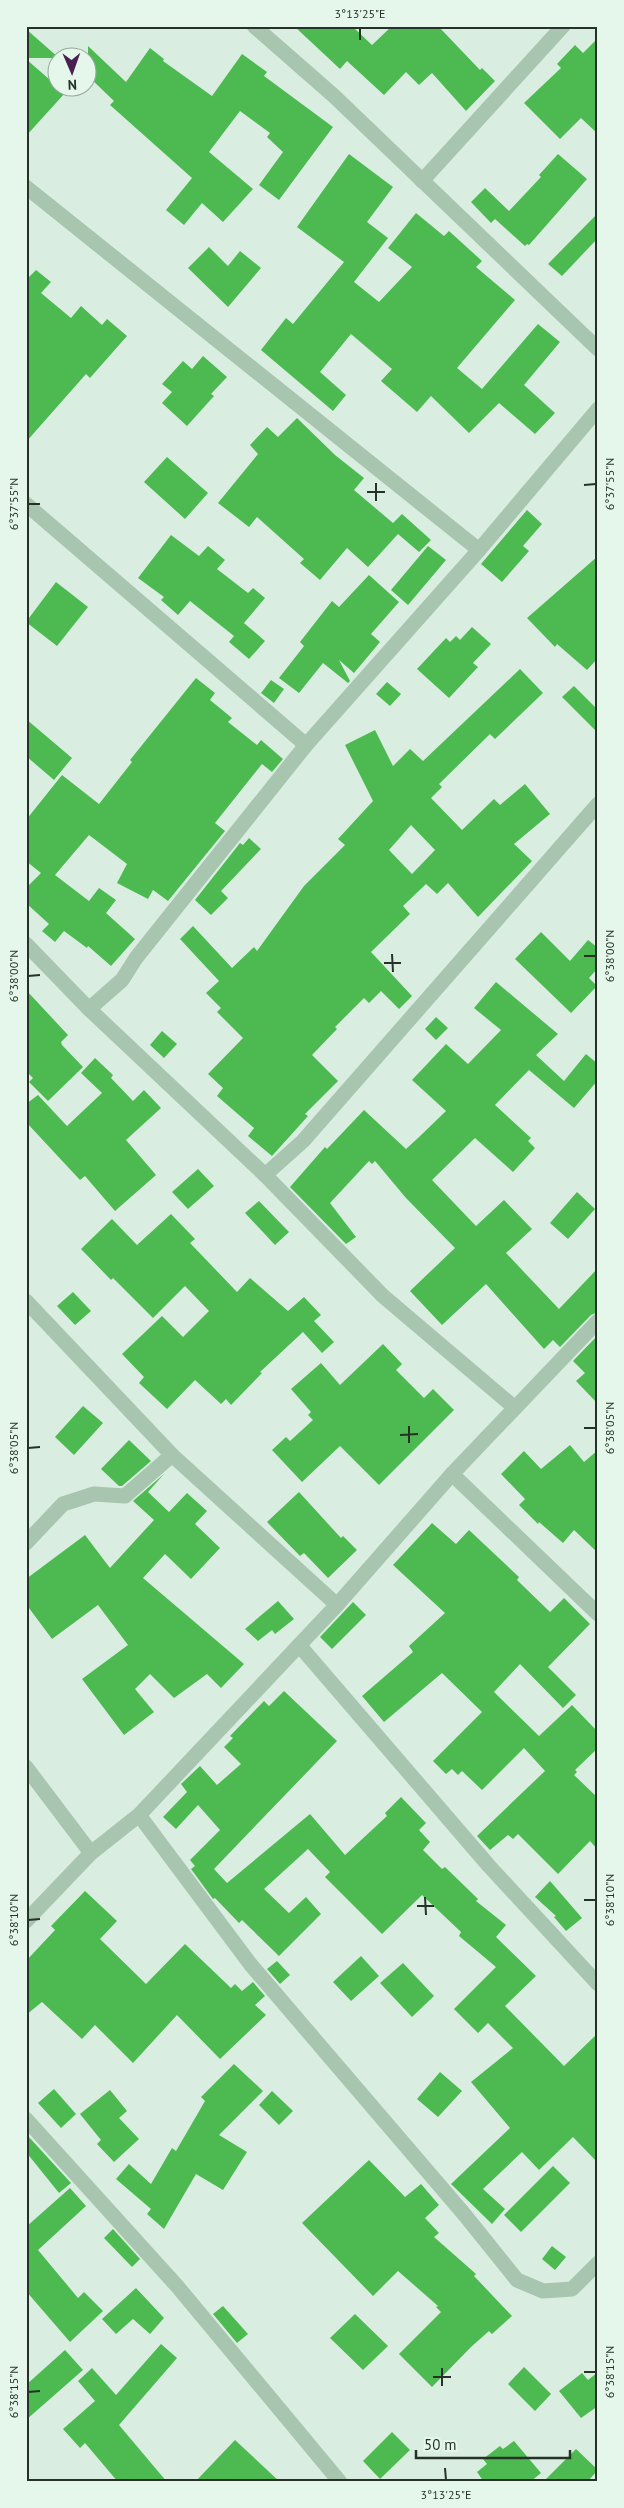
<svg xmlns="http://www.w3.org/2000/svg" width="624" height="2508" font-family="'PT Sans',sans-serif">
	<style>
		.building { fill: #4cba51; fill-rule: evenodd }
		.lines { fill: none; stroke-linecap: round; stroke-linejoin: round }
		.minor { stroke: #a7c5af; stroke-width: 15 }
		.ticks { fill: none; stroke: #263228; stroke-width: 2 }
		.neatline { fill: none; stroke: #263228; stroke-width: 2 }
		.ticks-label { font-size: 12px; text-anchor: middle; fill: #263228 }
	</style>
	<rect width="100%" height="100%" fill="#d9eee0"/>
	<g class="building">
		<path d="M294,26H352L372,45L392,26H438L480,70L482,68L495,81L466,111L432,73L419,85L406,72L384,95L347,61L340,69Z"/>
		<path d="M26,29L59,58H26Z"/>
		<path d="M598,38V134L581,118L560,139L524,103L561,68L557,64L575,45L583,53Z"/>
		<path d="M88,46L126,82L150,48L164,59L163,61L212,96L242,54L267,72L264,76L333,127L279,200L259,185L283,152L267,137L270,133L240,111L209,152L253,189L223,222L202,203L184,225L166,210L192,178L110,105L114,101L88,76Z"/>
		<path d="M26,59L65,93L26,136Z"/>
		<path d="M349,154L393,187L367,222L388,238L354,282L379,302L412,267L388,248L416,213L444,236L449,231L482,261L476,267L515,300L457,368L482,389L538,324L560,342L524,385L555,413L535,434L499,403L469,433L431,396L417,412L381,381L392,369L351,334L320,372L346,395L333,411L261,350L286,318L293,324L344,262L297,227Z"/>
		<path d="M558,154L587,179L529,245L527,244L525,246L495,219L491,223L471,202L485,188L509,211L541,177L539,175Z"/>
		<path d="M598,213V238L562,276L548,264Z"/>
		<path d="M209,247L228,266L240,251L261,268L228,307L188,268Z"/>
		<path d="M36,270L51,282L41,293L71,318L81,306L102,325L107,319L127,336L90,378L86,374L26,442V280Z"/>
		<path d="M203,356L227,377L211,394L214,396L187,426L162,403L172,392L162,384L183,361L192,369Z"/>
		<path d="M297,418L335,455L364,478L354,490L393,523L402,514L431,540L419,552L398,534L368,567L347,548L320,580L300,563L304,559L257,517L249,527L218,503L258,454L250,445L267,427L278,437Z"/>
		<path d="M167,457L208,493L185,519L144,482Z"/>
		<path d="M527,510L542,524L523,546L529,551L502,582L481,564Z"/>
		<path d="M171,535L199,556L208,546L225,560L217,569L248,593L253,588L265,598L244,623L265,641L249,659L229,642L234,636L190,601L178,615L161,600L164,597L138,578Z"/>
		<path d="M428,546L446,560L408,605L391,590Z"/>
		<path d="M598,556V658L587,670L557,644L555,647L527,618Z"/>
		<path d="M369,575L399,602L371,634L380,642L354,673L339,660L350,681L348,683L323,663L299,693L279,678L304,646L300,642L332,601L339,607Z"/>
		<path d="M56,582L88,607L57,646L26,622Z"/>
		<path d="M472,627L491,644L473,663L478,667L449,698L417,669L446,638L450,642L456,636L460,640Z"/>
		<path d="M520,669L543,693L495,739L490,734L439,784L442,787L431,798L462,830L494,799L500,805L525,784L550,814L514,844L532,861L478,917L448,883L437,894L426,884L403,906L410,914L371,952L412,996L399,1009L381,991L369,1003L364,998L335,1027L337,1029L312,1055L338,1081L305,1114L308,1116L272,1156L248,1136L254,1128L217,1096L223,1088L208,1074L243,1038L217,1012L221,1008L206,993L219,981L180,939L193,926L232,968L254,947L257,951L304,886L345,845L338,839L373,801L345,745L375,730L393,766L410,749L423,761ZM411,825L435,850L412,874L389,850Z"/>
		<path d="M196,678L215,693L210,700L232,718L228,722L257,745L261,740L283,759L272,772L262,764L215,823L225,831L168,901L153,890L148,899L117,883L127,864L89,835L55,875L89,901L99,888L116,900L106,913L135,939L111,966L88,946L87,948L64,931L55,942L42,931L49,924L26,903V888L41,873L26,861V820L62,775L99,804L132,762L130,760Z"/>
		<path d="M271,680L284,689L274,703L261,693Z"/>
		<path d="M387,682L401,694L390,706L376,694Z"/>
		<path d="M574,686L598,710V733L562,697Z"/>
		<path d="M26,719L72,758L54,780L26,756Z"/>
		<path d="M249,838L261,849L221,891L228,898L211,915L195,900L240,843L243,845Z"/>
		<path d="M541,932L570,961L588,940L598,948V968L589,978L597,986L571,1013L515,959Z"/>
		<path d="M496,982L558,1034L536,1055L564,1081L586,1054L598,1064V1080L574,1108L529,1070L495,1105L531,1138L528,1141L535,1148L513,1172L475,1138L432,1180L476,1226L504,1200L532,1229L506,1253L559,1309L598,1268V1312L591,1315L560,1347L553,1340L544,1349L486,1284L442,1325L410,1291L455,1248L406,1198L375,1161L372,1164L369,1161L330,1203L356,1237L346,1244L290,1187L325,1147L327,1149L364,1110L406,1149L418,1138L446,1111L412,1080L446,1044L468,1064L501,1030L474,1008Z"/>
		<path d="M26,990L68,1035L61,1042L62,1045L83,1067L48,1101L29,1082L33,1078L26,1071Z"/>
		<path d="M436,1017L448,1028L436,1040L425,1029Z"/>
		<path d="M162,1031L177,1044L164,1058L150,1045Z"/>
		<path d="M95,1058L113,1075L111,1078L133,1101L144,1090L161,1108L126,1140L156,1175L115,1211L85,1176L80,1180L26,1122V1104L38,1095L67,1126L102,1093L81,1073Z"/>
		<path d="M198,1169L214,1186L188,1209L172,1192Z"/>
		<path d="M577,1192L595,1209L568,1239L550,1223Z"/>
		<path d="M259,1201L289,1232L275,1245L245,1213Z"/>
		<path d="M171,1214L195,1239L190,1243L237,1292L250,1278L288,1311L304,1297L321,1315L314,1321L334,1342L322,1353L303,1332L260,1372L262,1373L231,1405L226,1399L221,1404L195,1380L167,1409L139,1383L144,1377L122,1354L162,1316L183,1337L209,1311L185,1286L153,1318L113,1278L111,1280L81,1249L112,1219L137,1245Z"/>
		<path d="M73,1292L91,1311L75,1325L57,1306Z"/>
		<path d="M598,1335V1404L576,1381L585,1373L573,1361Z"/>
		<path d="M383,1344L402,1364L396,1370L424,1398L433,1389L454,1410L379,1485L340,1446L302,1482L272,1450L286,1437L290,1441L313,1420L308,1415L311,1412L291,1389L321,1363L340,1385Z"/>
		<path d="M83,1406L103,1423L74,1455L55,1437Z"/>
		<path d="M129,1440L151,1461L122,1486H119L101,1469Z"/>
		<path d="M570,1445L584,1462L598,1450V1553L574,1530L563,1543L539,1522L538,1524L519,1505L525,1499L501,1474L524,1451L541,1469Z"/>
		<path d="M164,1474L148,1492L169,1512L187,1493L207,1511L195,1524L220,1548L191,1579L165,1554L143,1578L244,1664L221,1688L207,1674L174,1698L150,1674L135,1689L154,1712L124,1735L82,1679L128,1645L98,1605L52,1639L26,1604V1579L85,1535L110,1568L154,1520L133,1501Z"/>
		<path d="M299,1492L341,1538L343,1536L357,1550L328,1578L304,1553L300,1556L267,1522Z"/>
		<path d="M432,1523L456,1544L469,1530L519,1577L517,1580L550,1612L564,1598L590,1624L548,1667L576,1695L563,1708L520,1664L494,1692L539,1736L572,1705L598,1732V1748L575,1770L577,1772L574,1775L598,1798V1850L590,1841L558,1874L518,1834L513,1839L508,1835L490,1850L477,1836L545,1771L524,1748L482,1790L462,1771L458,1775L452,1769L446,1774L433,1761L482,1712L442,1673L384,1722L362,1696L413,1652L409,1646L445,1613L393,1565Z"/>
		<path d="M278,1601L294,1619L275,1634L272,1630L258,1641L245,1629Z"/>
		<path d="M353,1602L366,1615L332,1649L320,1637Z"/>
		<path d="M284,1691L337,1741L214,1869L227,1883L310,1814L345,1855L387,1816L385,1813L401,1797L426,1823L419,1830L430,1842L423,1850L442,1869L445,1867L478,1899L476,1901L506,1925L496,1937L536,1976L505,2006L564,2066L598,2033V2163L573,2137L539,2170L522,2152L483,2189L505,2209L492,2224L451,2184L510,2128L471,2082L513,2048L488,2023L478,2033L454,2009L496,1967L459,1936L461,1932L422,1895L382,1934L325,1877L330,1872L308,1849L264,1889L289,1913L306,1897L321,1914L279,1956L242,1920L239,1923L215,1898L213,1899L191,1869L195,1866L190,1860L220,1830L198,1805L176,1829L163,1817L187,1792L181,1784L200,1766L217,1785L241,1764L224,1747L233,1738L230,1736L264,1701L269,1706Z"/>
		<path d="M550,1881L582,1918L566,1931L554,1917L556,1916L535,1897Z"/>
		<path d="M85,1891L117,1921L100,1939L146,1984L185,1944L231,1988L235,1984L242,1991L253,1982L265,1996L255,2005L266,2015L220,2059L177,2015L133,2063L95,2025L82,2039L42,2002L26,2015V1961L55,1930L51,1926Z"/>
		<path d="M361,1956L379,1976L351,2001L333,1982Z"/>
		<path d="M277,1961L290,1975L280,1984L267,1969Z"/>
		<path d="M403,1963L434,1996L412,2017L380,1983Z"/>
		<path d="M234,2064L263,2091L219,2135L247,2152L223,2190L196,2174L164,2229L147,2214L151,2209L116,2179L129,2164L151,2184L172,2148L176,2151L205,2101L201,2097Z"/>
		<path d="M440,2072L462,2091L438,2117L417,2099Z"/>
		<path d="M54,2089L76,2114L61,2128L38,2103Z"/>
		<path d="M110,2090L127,2111L119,2118L139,2139L114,2162L97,2144L101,2140L80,2114Z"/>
		<path d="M272,2091L293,2111L279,2125L259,2105Z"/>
		<path d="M28,2136L71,2183L59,2193L26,2152Z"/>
		<path d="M369,2160L405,2197L421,2184L439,2205L425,2218L439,2233L434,2237L476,2274L474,2276L512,2316L492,2334L489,2331L471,2347L432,2387L399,2354L441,2312L436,2307L438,2306L398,2271L373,2296L302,2223Z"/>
		<path d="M553,2166L570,2183L521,2232L504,2215Z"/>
		<path d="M70,2188L86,2206L38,2250L78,2298L84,2292L103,2311L70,2342L26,2291V2227Z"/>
		<path d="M113,2229L140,2259L132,2267L104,2238Z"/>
		<path d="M552,2246L566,2257L555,2270L542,2259Z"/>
		<path d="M136,2288L164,2318L150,2334L133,2319L116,2334L102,2319Z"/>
		<path d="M223,2306L248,2334L237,2343L213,2314Z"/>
		<path d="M355,2314L388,2346L363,2370L330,2338Z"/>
		<path d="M161,2344L177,2358L119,2425L167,2482H118L85,2443L80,2448L63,2429L95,2401L78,2381L92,2368L116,2395Z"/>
		<path d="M65,2350L83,2370L26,2420V2385Z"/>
		<path d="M524,2367L551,2394L535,2411L508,2384Z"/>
		<path d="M598,2372V2406L581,2418L559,2391L582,2373L588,2380Z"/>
		<path d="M392,2432L410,2450L380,2479L363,2461Z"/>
		<path d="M235,2440L280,2482H195Z"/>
		<path d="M514,2441L541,2473L530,2482H484L477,2472L487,2464L483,2459L500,2446L503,2449Z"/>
		<path d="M576,2449L598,2470L587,2482H543Z"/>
	</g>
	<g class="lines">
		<g class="minor">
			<path d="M254,26L334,96L598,349"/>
			<path d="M422,181L563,26"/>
			<path d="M26,187L479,550"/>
			<path d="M26,504L306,745"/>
			<path d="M26,944L89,1009L265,1175L383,1296L515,1408"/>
			<path d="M89,1009L122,980L136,958L306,745L479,550L598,409"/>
			<path d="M265,1175L303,1141L598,804"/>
			<path d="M26,1301L172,1455L337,1605"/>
			<path d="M452,1474L598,1614"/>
			<path d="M26,1543L63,1504L94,1494L125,1496L172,1455"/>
			<path d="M299,1645L489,1866L598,1984"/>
			<path d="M26,1767L91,1853"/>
			<path d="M139,1815L251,1965L464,2214L517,2280L543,2291L572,2289L598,2263"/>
			<path d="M26,1921L91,1853L139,1815L337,1605L452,1474L598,1321"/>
			<path d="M26,2119L177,2286L340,2482"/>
		</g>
	</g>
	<path class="ticks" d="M360,28V40M376,483V501M584,485L596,484M367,492H385M28,504H40M392,954L393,972M584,956H596M384,963H401M28,976L40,975M409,1426V1443M584,1428H596M400,1435L418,1434M28,1448L40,1447M425,1897L426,1915M584,1900H596M417,1906H434M28,1920L40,1919M442,2368V2386M584,2372H596M433,2377H451M28,2392L40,2391M445,2468L446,2480"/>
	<rect width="624" height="2508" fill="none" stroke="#e5f7eb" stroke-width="55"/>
	<g transform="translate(72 72) rotate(178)"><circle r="24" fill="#e5f7eb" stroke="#99a89d"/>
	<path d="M0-4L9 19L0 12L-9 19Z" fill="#49204f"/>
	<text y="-8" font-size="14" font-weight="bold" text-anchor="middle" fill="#263228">N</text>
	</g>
	<path d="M416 2450v8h154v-8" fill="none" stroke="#263228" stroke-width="2.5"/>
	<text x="424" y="2450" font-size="15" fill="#263228" stroke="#e5f7eb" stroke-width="4" paint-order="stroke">50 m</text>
	<rect x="28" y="28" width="568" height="2452" class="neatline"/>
	<g class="ticks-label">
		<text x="360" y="18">3°13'25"E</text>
		<text transform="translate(610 484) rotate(-90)" y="4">6°37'55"N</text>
		<text transform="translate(14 504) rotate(-90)" y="4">6°37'55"N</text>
		<text transform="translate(610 956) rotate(-90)" y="4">6°38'00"N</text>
		<text transform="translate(14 976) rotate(-90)" y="4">6°38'00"N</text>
		<text transform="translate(610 1428) rotate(-90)" y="4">6°38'05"N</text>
		<text transform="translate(14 1448) rotate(-90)" y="4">6°38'05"N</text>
		<text transform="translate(610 1900) rotate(-90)" y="4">6°38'10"N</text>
		<text transform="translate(14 1920) rotate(-90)" y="4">6°38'10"N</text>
		<text transform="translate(610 2372) rotate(-90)" y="4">6°38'15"N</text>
		<text transform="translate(14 2392) rotate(-90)" y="4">6°38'15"N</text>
		<text x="446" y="2499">3°13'25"E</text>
	</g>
</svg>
